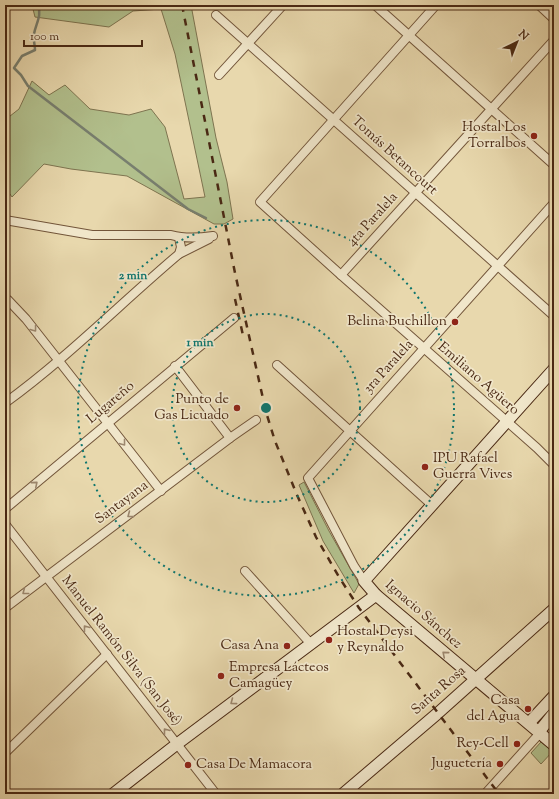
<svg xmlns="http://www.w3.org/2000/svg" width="559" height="799" font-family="'Sorts Mill Goudy',serif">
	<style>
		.green { fill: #b2c08d; stroke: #7e7450 }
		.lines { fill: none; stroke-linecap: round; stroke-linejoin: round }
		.stream { stroke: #787f6f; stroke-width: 2.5 }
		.street-casing { stroke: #72553a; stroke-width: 10 }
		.secondary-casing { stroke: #4a2914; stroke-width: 13 }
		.street { stroke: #f0e6ca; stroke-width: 8 }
		.secondary { stroke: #f0e6ca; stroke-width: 11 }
		.rail { stroke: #4a2914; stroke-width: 2.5; stroke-dasharray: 7 7; stroke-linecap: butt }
		.oneway { stroke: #9d886f }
		.ring { fill: none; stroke: #0f766e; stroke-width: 2; stroke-dasharray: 2 4 }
		.poi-dot { fill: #8f2418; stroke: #f0e6ca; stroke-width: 1.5 }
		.labels { text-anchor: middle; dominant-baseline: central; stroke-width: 3.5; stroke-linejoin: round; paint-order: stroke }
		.poi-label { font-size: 14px; fill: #4a2914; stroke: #f0e6ca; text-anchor: end }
		.street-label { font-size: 14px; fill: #4a2914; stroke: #f0e6ca }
		.centre { fill: #0f766e; stroke: #f0e6ca; stroke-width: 2 }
		.ring-label { font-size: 12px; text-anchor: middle; font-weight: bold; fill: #0f766e; stroke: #f0e6ca; stroke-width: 3.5; stroke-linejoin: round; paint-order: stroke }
	</style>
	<rect width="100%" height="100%" fill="#e8d8ad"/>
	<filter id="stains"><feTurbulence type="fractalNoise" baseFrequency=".005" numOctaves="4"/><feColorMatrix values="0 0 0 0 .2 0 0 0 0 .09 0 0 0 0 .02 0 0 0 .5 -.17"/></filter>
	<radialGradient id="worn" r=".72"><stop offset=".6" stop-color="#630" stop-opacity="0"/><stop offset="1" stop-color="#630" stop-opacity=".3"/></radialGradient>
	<g class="green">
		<path d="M32,5H191L216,138L227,182L233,219L224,224H214L127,176L71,169L44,164L12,197L5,187V120L19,109L32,81L49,95L65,85L90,109L129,115L151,109L165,127L184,199L205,197L175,54L161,9L133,11L109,27L35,17Z"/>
		<path d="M304,482L329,531L359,584L354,593L323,541L299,485Z"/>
		<path d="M541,742L553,751L541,764L531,753Z"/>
	</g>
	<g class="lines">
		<path class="stream" d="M38,5C42,16 36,23 34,34C33,39 35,45 35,50L22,56L14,68L21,75L28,86L188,209L206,218"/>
		<g class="street-casing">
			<g id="street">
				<path d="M375,5L554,165"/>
				<path d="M436,5L260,202L341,275L537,448L554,465"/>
				<path d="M539,5L554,19"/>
				<path d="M216,15L554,316"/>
				<path d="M219,75L283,5"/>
				<path d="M5,220L92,235H171C185,239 199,238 213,236"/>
				<path d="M179,254L209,239"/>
				<path d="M341,275L554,40"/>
				<path d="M5,298L8,300L26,319L161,491"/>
				<path d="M277,365L432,505"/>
				<path d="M175,366L230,438"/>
				<path d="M5,403C67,358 121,303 179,254L181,247L179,238"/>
				<path d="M5,509L234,318"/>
				<path d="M5,524L216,794"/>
				<path d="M245,571L311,644"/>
				<path d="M364,581L354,566L308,478L554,203"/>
				<path d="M5,608L230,438L256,420"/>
				<path d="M5,753L107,654"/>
				<path d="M485,794L540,733"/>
			</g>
		</g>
		<g class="secondary-casing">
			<g id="secondary">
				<path d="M554,369L364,581L376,595L554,745"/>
				<path d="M529,723L554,696"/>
				<path d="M540,733L542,728L554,713"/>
				<path d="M113,794L177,744L376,595"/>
				<path d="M343,794L438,713L554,609"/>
			</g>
		</g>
		<use href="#street" class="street"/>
		<use href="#secondary" class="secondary"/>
		<g class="rail">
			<path d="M182,5L235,273L266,412L275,441L297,495L316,537L339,577L359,608L499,794"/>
			<path d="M235,299L244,340"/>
		</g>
	</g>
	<defs><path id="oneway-chevron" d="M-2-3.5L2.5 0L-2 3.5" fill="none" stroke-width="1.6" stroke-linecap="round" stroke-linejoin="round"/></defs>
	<g class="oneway">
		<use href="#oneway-chevron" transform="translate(34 329) rotate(53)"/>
		<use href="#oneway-chevron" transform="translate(123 443) rotate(52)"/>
		<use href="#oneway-chevron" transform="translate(35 484) rotate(-40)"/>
		<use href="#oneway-chevron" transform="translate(130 515) rotate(143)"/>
		<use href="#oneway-chevron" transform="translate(25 592) rotate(142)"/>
		<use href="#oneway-chevron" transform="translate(86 628) rotate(-128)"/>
		<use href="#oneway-chevron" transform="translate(445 654) rotate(-140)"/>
		<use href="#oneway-chevron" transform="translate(233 702) rotate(143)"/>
		<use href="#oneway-chevron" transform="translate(166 731) rotate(-128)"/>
	</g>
	<g class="ring">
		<circle cx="266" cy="408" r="94"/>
		<circle cx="266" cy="408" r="188"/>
	</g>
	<g class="poi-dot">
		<circle cx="534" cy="136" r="4"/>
		<circle cx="455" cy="322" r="4"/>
		<circle cx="237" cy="408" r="4"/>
		<circle cx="425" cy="467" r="4"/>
		<circle cx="329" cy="640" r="4"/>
		<circle cx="287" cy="646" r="4"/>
		<circle cx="221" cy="676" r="4"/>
		<circle cx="528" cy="709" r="4"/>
		<circle cx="517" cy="744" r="4"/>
		<circle cx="500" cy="764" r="4"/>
		<circle cx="188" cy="765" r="4"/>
	</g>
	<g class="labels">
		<g class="poi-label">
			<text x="526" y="128">Hostal Los<tspan x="526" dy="16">Torralbos</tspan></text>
			<text x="447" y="322">Belina Buchillon</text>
			<text x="229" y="400">Punto de<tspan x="229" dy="16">Gas Licuado</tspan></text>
			<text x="433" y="459" text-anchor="start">IPU Rafael<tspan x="433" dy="16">Guerra Vives</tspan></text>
			<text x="337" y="632" text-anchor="start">Hostal Deysi<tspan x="337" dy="16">y Reynaldo</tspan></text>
			<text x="279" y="646">Casa Ana</text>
			<text x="229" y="668" text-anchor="start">Empresa Lácteos<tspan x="229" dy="16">Camagüey</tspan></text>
			<text x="520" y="701">Casa<tspan x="520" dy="16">del Agua</tspan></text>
			<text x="509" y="744">Rey-Cell</text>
			<text x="492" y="764">Juguetería</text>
			<text x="196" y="765" text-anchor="start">Casa De Mamacora</text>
		</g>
		<g class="street-label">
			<text transform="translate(394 156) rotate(42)">Tomás Betancourt</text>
			<text transform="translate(373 220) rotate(-48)">4ta Paralela</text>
			<text transform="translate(389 367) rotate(-48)">3ra Paralela</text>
			<text transform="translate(478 379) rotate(41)">Emiliano Agüero</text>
			<text transform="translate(111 403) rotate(-40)">Lugareño</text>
			<text transform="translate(122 503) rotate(-37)">Santayana</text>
			<text transform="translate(423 615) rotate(41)">Ignacio Sánchez</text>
			<text transform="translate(121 651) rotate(52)">Manuel Ramón Silva (San José)</text>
			<text transform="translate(439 691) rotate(-41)">Santa Rosa</text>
		</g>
	</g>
	<circle cx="266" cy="408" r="6" class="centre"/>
	<g class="ring-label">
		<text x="133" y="279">2 min</text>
		<text x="200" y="346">1 min</text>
	</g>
	<rect width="559" height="799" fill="none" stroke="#e8d8ad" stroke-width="20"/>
	<rect x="6" y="6" width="547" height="787" fill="none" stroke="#4a2914" stroke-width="2"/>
	<rect x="10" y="10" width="539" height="779" fill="none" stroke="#4a2914"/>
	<g transform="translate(517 42) rotate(43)" stroke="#f0e6ca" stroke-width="3" paint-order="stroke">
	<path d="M0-3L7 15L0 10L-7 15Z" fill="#4a2914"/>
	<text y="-6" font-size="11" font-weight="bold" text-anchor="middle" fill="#4a2914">N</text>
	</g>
	<path d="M24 40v6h118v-6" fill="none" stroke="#4a2914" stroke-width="2"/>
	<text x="30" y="40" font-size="12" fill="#4a2914" stroke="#f0e6ca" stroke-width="3" paint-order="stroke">100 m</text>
	<rect width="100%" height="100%" filter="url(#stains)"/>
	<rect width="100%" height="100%" fill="url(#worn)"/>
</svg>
